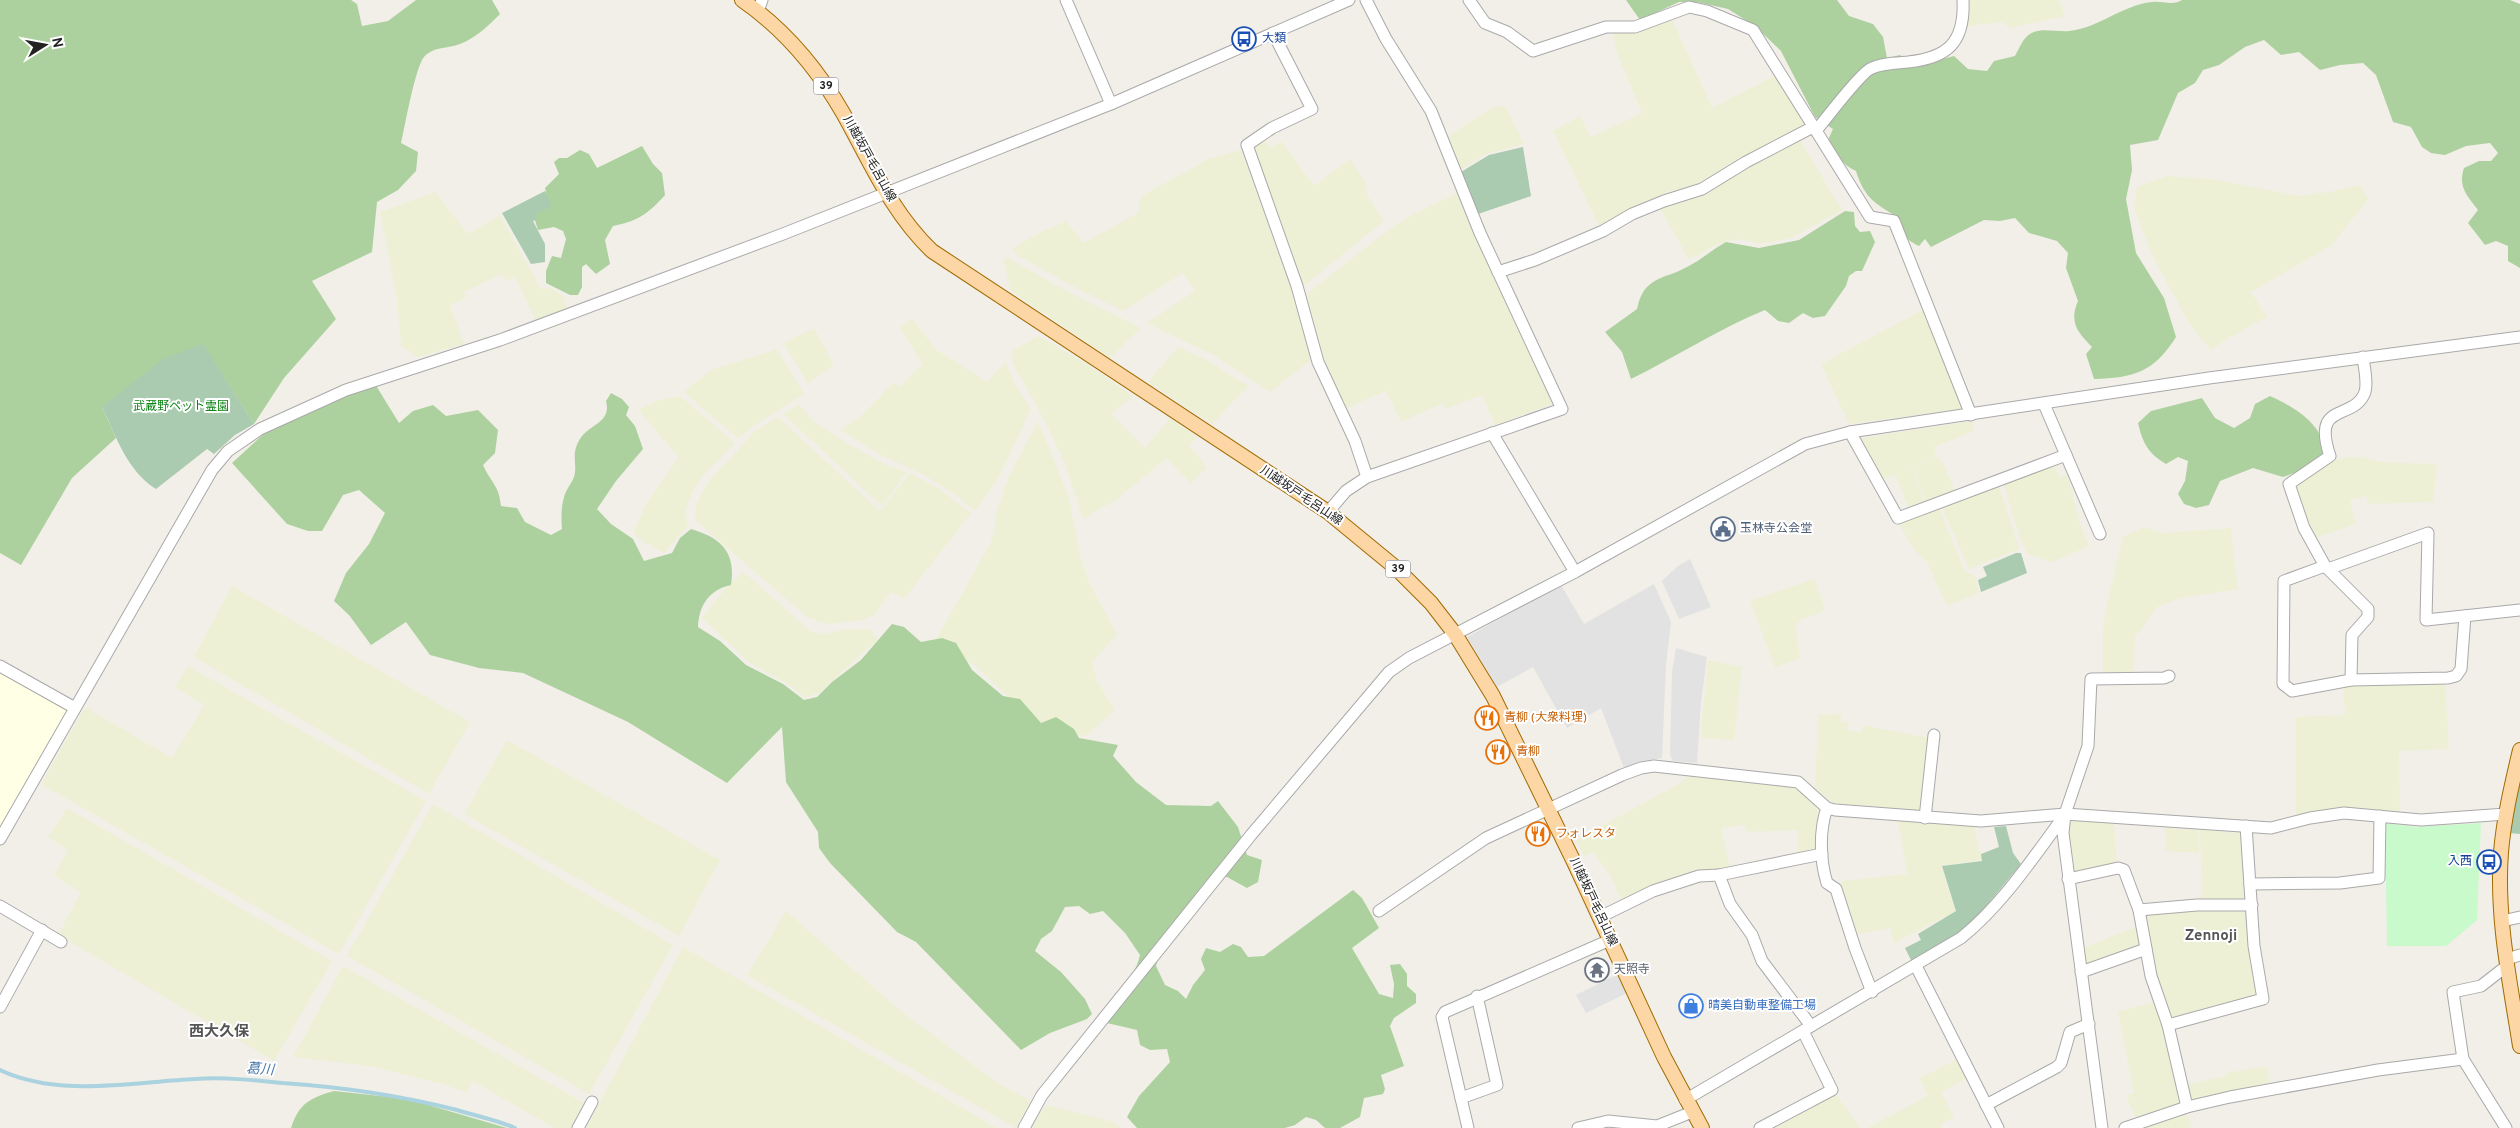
<svg xmlns="http://www.w3.org/2000/svg" width="2520" height="1128" font-family="Overpass,'Noto Sans JP',sans-serif">
	<style>
		.education { fill: #ffffe5 }
		.farmland { fill: #eef0d5 }
		.forest { fill: #add19e }
		.cemetery { fill: #aacbaf }
		.park { fill: #c8facc }
		.parking { fill: #e2e2e2 }
		.lines { fill: none; stroke-linecap: round; stroke-linejoin: round }
		.stream { stroke: #aad3df; stroke-width: 4 }
		.minor-casing { stroke: #a9a9a9; stroke-width: 13 }
		.major-casing { stroke: #a06b00; stroke-width: 16 }
		.minor { stroke: #fff; stroke-width: 11 }
		.major { stroke: #fcd6a4; stroke-width: 14 }
		.labels { text-anchor: middle; dominant-baseline: central; stroke-width: 4; stroke-linejoin: round; paint-order: stroke }
		.shield { fill: #fff; stroke: #646464; stroke-width: 1 }
		.shield-label { font-size: 11px; font-weight: bold; fill: #222 }
		.transit-label { font-size: 12px; fill: #164399; stroke: #fff; text-anchor: start }
		.street-label { font-size: 12px; fill: #222; stroke: #fff }
		.park-label { font-size: 12px; fill: #0c8416; stroke: #fff }
		.service-label { font-size: 12px; fill: #4e5e75; stroke: #fff; text-anchor: start }
		.food-label { font-size: 12px; fill: #c56008; stroke: #fff; text-anchor: start }
		.worship-label { font-size: 12px; fill: #5b616d; stroke: #fff; text-anchor: start }
		.shop-label { font-size: 12px; fill: #366cbe; stroke: #fff; text-anchor: start }
		.water-label { font-size: 14px; font-style: italic; fill: #4a7aab; stroke: #fff }
		.quarter-label { font-size: 15px; font-weight: bold; fill: #555; stroke: #fff }
	</style>
	<rect width="100%" height="100%" fill="#f2efe9"/>
	<path class="education" d="M0,672L68,711L0,826Z"/>
	<g class="farmland">
		<path d="M1969,0H2059L2065,16L2009,28L2003,22L1967,26L1970,9Z"/>
		<path d="M1671,17L1712,108L1776,75L1803,121V126L1729,164L1700,184L1691,188L1669,191L1599,226L1553,131L1580,116L1591,137L1642,113L1616,51L1613,33Z"/>
		<path d="M1505,106L1524,144L1488,153L1460,170L1446,137L1494,107Z"/>
		<path d="M1263,139L1271,148L1281,141L1314,186L1350,159L1365,182L1368,196L1384,221L1301,288L1253,146Z"/>
		<path d="M1800,140L1842,210L1792,238L1760,244L1739,239L1717,244L1689,260L1660,208L1694,198Z"/>
		<path d="M1241,150L1294,296L1312,359L1270,392L1215,356L1147,323L1195,291L1183,273L1123,311L1076,288L1017,255L1012,249L1039,233L1066,221L1084,243L1139,212V201L1143,195L1211,158Z"/>
		<path d="M2167,176L2217,180L2299,196L2329,192L2360,185L2368,199L2332,245L2251,292L2267,317L2225,340L2211,351L2190,325L2152,255L2134,208L2137,187Z"/>
		<path d="M435,192L468,234L500,215L541,289L551,288L563,296L567,308L536,321L515,277L506,281L502,274L464,292L466,298L450,305L464,344L418,357L401,346L397,300L380,212Z"/>
		<path d="M1459,192L1553,400L1550,405L1495,425L1482,395L1446,409L1443,403L1401,422L1386,391L1345,409L1326,368L1304,296L1382,235L1412,215Z"/>
		<path d="M1006,257L1072,294L1141,328L1110,358L1011,291L1003,261Z"/>
		<path d="M1923,310L1964,406L1963,409L1849,424L1821,364Z"/>
		<path d="M912,318L935,349L987,382L1006,362L1017,389L1031,409L999,477L975,511L957,496L924,475L873,451L841,430L863,414L894,382L899,388L922,364L900,328Z"/>
		<path d="M814,328L834,365L808,384L784,343Z"/>
		<path d="M1038,336L1084,362L1133,396L1111,414L1145,448L1170,418L1197,437L1189,445L1207,468L1190,483L1167,458L1117,499L1083,519L1066,467L1047,425L1013,363L1012,351Z"/>
		<path d="M1178,347L1205,359L1248,386L1212,424L1148,382Z"/>
		<path d="M777,349L804,394L750,428L741,437H736L684,392L711,370Z"/>
		<path d="M680,396L735,443L703,475L691,495L685,512L688,525L664,553L639,539L634,532L645,506L679,457L638,410L656,401Z"/>
		<path d="M799,404L813,421L843,441L886,465L907,472L882,506L783,414Z"/>
		<path d="M778,417L880,511L910,473L938,488L971,513L904,599L891,592L874,615L864,620L827,624L807,617L695,520L696,505L708,482L755,431Z"/>
		<path d="M1038,421L1069,498L1081,559L1089,582L1117,635L1092,662L1097,681L1115,710L1086,736L1047,728L1017,705L976,666L934,643L990,544L995,528L996,512L1010,474Z"/>
		<path d="M1972,421L1974,431L1934,447L1937,456L1911,467L1926,505L1910,511L1895,475L1880,481L1856,439Z"/>
		<path d="M1937,457L1943,463L1956,494L1927,504L1912,467Z"/>
		<path d="M2347,457H2361L2380,462L2433,464L2437,466L2433,502L2369,504L2366,496L2350,500L2356,524L2312,539L2291,485L2327,465L2326,462Z"/>
		<path d="M2053,463L2059,477L2067,474L2080,523L2089,546L2052,562L2027,554L2019,535L2003,482Z"/>
		<path d="M1998,483L2019,549L1969,569L1941,505Z"/>
		<path d="M1938,505L1964,570L1975,577L1979,593L1947,606L1926,560L1916,552L1897,521Z"/>
		<path d="M2144,527L2162,533L2231,528L2238,589L2180,598L2157,607L2135,637L2134,672H2103V628L2107,603L2123,537Z"/>
		<path d="M742,573L750,577L810,631L821,634L849,629H870L878,639L819,693L805,698L791,686L750,663L702,618L724,590Z"/>
		<path d="M1815,579L1824,607L1822,612L1801,620L1795,626L1800,658L1775,668L1750,601Z"/>
		<path d="M232,586L470,722L429,794L194,657Z"/>
		<path d="M1708,660L1742,667L1734,740L1700,738Z"/>
		<path d="M188,666L426,801L339,954L41,784L85,707L172,758L204,705L174,687Z"/>
		<path d="M2445,683L2449,749L2399,751L2400,816L2326,811L2296,815V717L2345,715L2343,684Z"/>
		<path d="M1841,714V722H1848V730L1862,733L1863,725L1929,738L1920,811L1834,804L1815,788L1818,715Z"/>
		<path d="M507,740L720,860L679,936L464,814Z"/>
		<path d="M1689,775L1796,788L1816,806L1818,812L1819,843L1816,851L1797,856V830L1747,832L1745,825L1721,828L1730,868L1623,903L1610,875L1593,852L1584,856L1576,840L1682,782Z"/>
		<path d="M433,804L673,945L589,1094L347,956Z"/>
		<path d="M67,808L332,961L274,1061L58,935L81,892L54,876L68,850L48,837Z"/>
		<path d="M1898,821L1974,826L1982,860L1941,866L1956,911L1894,943L1890,928L1853,935L1840,885L1843,881L1907,874Z"/>
		<path d="M2070,821L2114,823L2117,865L2073,875L2069,841Z"/>
		<path d="M2165,828L2198,830L2199,853L2165,851Z"/>
		<path d="M2200,830L2242,833L2248,901L2202,904Z"/>
		<path d="M2248,910L2258,993L2256,997L2173,1020L2169,1018L2153,968L2144,914L2164,911Z"/>
		<path d="M786,911L901,1011L996,1082L1031,1101L1016,1128L747,975Z"/>
		<path d="M2138,926L2142,945L2089,967L2085,964L2083,948Z"/>
		<path d="M683,947L997,1128H586Z"/>
		<path d="M343,966L584,1103L572,1128H554L473,1081L467,1093L446,1085L370,1066L293,1057Z"/>
		<path d="M2157,1001L2173,1056L2181,1106L2137,1121L2126,1096L2134,1093L2118,1012Z"/>
		<path d="M1960,1058L1969,1077L1941,1092L1954,1117L1941,1124L1942,1128H1867L1928,1096L1920,1078Z"/>
		<path d="M2267,1066L2270,1086L2189,1101L2186,1085L2225,1076V1073Z"/>
		<path d="M1835,1094L1861,1128H1769Z"/>
		<path d="M1046,1105L1113,1122L1120,1128H1032Z"/>
		<path d="M2181,1113L2188,1116L2191,1128H2137Z"/>
	</g>
	<g class="forest">
		<path d="M0,0H351L357,4L362,26L388,21L416,0H492L500,14C489,25 476,38 460,44C448,49 434,46 424,57C415,68 405,126 401,143L418,152L416,171L398,190L377,202L372,252L312,281L336,319L284,378L254,424L203,345L102,407L116,438L72,478L21,565L0,553Z"/>
		<path d="M1626,0H1837L1849,16L1873,24L1883,37L1887,58L1900,55L1917,66L1954,56L1968,69L1987,71L1994,61L2015,56C2020,47 2024,35 2034,32C2043,28 2058,32 2069,31C2099,28 2122,5 2152,2C2164,1 2172,6 2182,0H2510L2520,4V268L2508,261V246L2496,241L2485,245L2468,223L2478,210C2466,195 2458,186 2464,168L2479,161H2491L2498,153L2490,143L2466,146L2445,155L2431,153L2422,147L2411,127L2393,122L2376,75L2363,63L2340,65L2320,70L2299,52L2281,55L2264,40L2245,47L2219,65L2203,70L2195,83L2178,93L2158,140L2130,145L2132,170L2126,199L2136,253L2164,298L2176,337C2154,372 2134,378 2094,379L2086,354L2092,347C2077,332 2069,322 2078,301L2066,268L2068,253L2057,241L2029,233L2015,218L2000,221L1984,220L1931,247L1925,239L1919,246C1904,239 1900,231 1896,216C1874,203 1864,197 1856,171C1842,165 1836,153 1828,140L1833,129L1815,117L1781,51L1755,26L1728,9L1697,2H1679L1640,20Z"/>
		<path d="M642,146L653,164L662,173L665,195C648,214 638,221 613,226L605,240L610,264L596,274L586,264L582,267V287L578,295H570L546,283V271L552,256L561,258L566,239L563,231L554,227L538,230L533,214L549,206L545,188L559,174L554,162L559,158H567L580,150L589,154L597,168Z"/>
		<path d="M1845,211L1854,212L1855,226L1860,232L1870,231L1875,242L1862,271H1856L1849,276L1846,286L1825,316L1813,318L1803,313L1789,323L1778,321L1765,310C1718,329 1676,357 1631,379L1622,352L1605,332L1637,309C1644,276 1663,280 1687,267C1701,260 1713,249 1726,242L1759,248L1799,240Z"/>
		<path d="M375,384L399,423L413,411L433,405L446,416L478,410L498,430L495,453L483,465C491,483 499,485 501,506L517,508L525,522L551,535L562,529C561,517 561,506 565,494C567,488 572,483 574,477C578,464 570,455 580,439C589,424 612,423 606,401L611,393L622,399L629,407L626,415L635,426L643,449L616,481L597,509L611,524L633,539L644,561L672,553L680,538L691,529C722,538 736,553 731,585C709,590 699,605 698,627L720,641L746,665L783,684L804,700L817,697L832,682L861,660L892,624L904,627L921,642L942,638L956,643L972,670L1003,696L1020,699L1041,723L1056,717L1074,729L1079,738L1118,745L1113,756L1136,782L1166,805L1211,806L1218,801L1238,827L1247,855L1262,860L1258,882L1247,888L1227,877H1209L1190,904L1165,933L1156,966L1165,985L1178,991L1186,999L1193,985L1205,970L1201,959L1206,948L1220,952L1233,944L1241,947L1248,957L1264,956L1353,890L1362,898L1379,928L1352,948L1379,994L1393,998L1394,984L1390,965L1400,964L1407,974V986L1416,994V1003L1394,1018L1390,1026L1404,1066L1381,1075L1385,1089L1383,1094L1364,1098L1360,1117L1340,1128H1325L1316,1120L1306,1117L1295,1125L1285,1128H1137L1127,1117L1139,1096L1170,1062L1167,1049L1150,1050L1140,1045L1137,1030L1107,1023L1104,1011C1115,989 1134,982 1140,955L1125,933L1103,911L1090,914L1079,906L1065,907L1052,931L1041,939L1035,951L1061,972L1085,999L1092,1014L1087,1019L1050,1033L1021,1050L916,942L897,932L830,863L819,848L818,832L786,782L782,727L727,783L628,722L523,673L479,668L430,655L406,622L371,645L349,615L334,601L346,573L369,544L385,513L359,490L343,495L322,531H308L287,524L232,463L269,429Z"/>
		<path d="M2270,396C2294,407 2326,425 2324,455L2307,468L2283,477L2253,468L2220,481L2209,505L2196,508L2184,504L2178,494L2185,481L2188,461L2178,457L2166,464C2148,453 2143,444 2138,423L2151,411L2202,398L2215,418L2234,428L2250,418L2255,404Z"/>
		<path d="M334,1091L408,1099L507,1128H291C299,1103 310,1098 334,1091Z"/>
	</g>
	<g class="cemetery">
		<path d="M1523,147L1531,196L1478,214L1461,172L1489,155Z"/>
		<path d="M545,191L552,206L536,214L538,219L533,221L545,244V262L531,264L502,213Z"/>
		<path d="M203,344L254,424L235,435L214,454L207,449L156,489C127,471 116,436 102,407L163,359Z"/>
		<path d="M2016,553H2021L2027,573L1981,592L1978,580L1987,576L1983,567Z"/>
		<path d="M2520,781V834L2509,833Z"/>
		<path d="M2006,826L2013,853L2021,864L1976,918L1960,932L1912,962L1905,948L1921,940L1918,934L1956,911L1942,866L1982,861L1981,854L1999,847L1994,827Z"/>
	</g>
	<path class="park" d="M2385,823L2417,827L2481,823L2477,920L2446,946H2387Z"/>
	<g class="parking">
		<path d="M1690,559L1711,607L1679,619L1662,581L1678,566Z"/>
		<path d="M1654,584L1671,622L1666,664L1662,758L1641,761L1624,768L1601,708L1567,728L1533,667L1497,687L1467,637L1561,585L1584,624Z"/>
		<path d="M1676,648L1707,657L1701,702L1697,763L1673,761L1670,755L1672,672Z"/>
		<path d="M1618,974L1627,993L1586,1013L1576,995Z"/>
	</g>
	<g class="lines">
		<path class="stream" d="M0,1070C60,1098 132,1082 195,1079C224,1077 253,1080 282,1083C343,1087 398,1095 457,1110C476,1116 497,1120 515,1128"/>
		<g class="minor-casing">
			<g id="minor">
				<path d="M1066,0L1111,104"/>
				<path d="M1469,0L1485,23L1507,32L1533,51L1606,27H1635L1689,7L1707,11L1753,30L1870,217L1894,221L1971,415"/>
				<path d="M758,11L762,0"/>
				<path d="M1273,33L1312,109L1272,128L1247,145L1297,286L1318,362L1355,441L1367,477"/>
				<path d="M1498,272L1535,260L1603,231L1632,214L1664,201L1702,189L1746,162L1813,127H1819C1829,115 1859,75 1870,69C1881,63 1895,63 1908,62C1948,58 1965,42 1963,0"/>
				<path d="M2044,404L2100,534"/>
				<path d="M1850,432L1898,518L2066,455"/>
				<path d="M1492,433L1575,572"/>
				<path d="M1328,512L1346,491L1367,477L1562,409L1480,233L1431,111L1386,39L1366,0"/>
				<path d="M2325,566L2284,581L2283,684L2292,691L2351,680L2448,678L2456,676L2461,669L2465,616"/>
				<path d="M2328,569L2428,533L2426,620L2520,610"/>
				<path d="M0,666L75,708"/>
				<path d="M2351,680L2352,635L2368,617V609L2325,566L2304,528L2289,484L2330,456C2311,400 2354,422 2365,392C2368,382 2364,367 2363,357"/>
				<path d="M1827,808C1819,830 1820,861 1827,883L1836,889L1855,948L1872,992"/>
				<path d="M1925,818L1934,735"/>
				<path d="M0,839L212,470L228,451L260,429L346,390L500,340L783,234L1111,104L1349,0"/>
				<path d="M1719,875L1730,904L1752,935L1762,961L1811,1026"/>
				<path d="M2068,879L2118,868L2124,870L2139,910L2151,976L2168,1025L2187,1107"/>
				<path d="M2250,884L2340,883L2379,878L2380,816"/>
				<path d="M0,906L61,942"/>
				<path d="M2139,910L2197,905H2252"/>
				<path d="M1379,911L1486,838L1622,775L1641,768L1654,766L1798,782L1827,808L1835,810L1981,821L2065,814L2271,828L2310,818L2344,813L2421,820L2506,814"/>
				<path d="M1600,917L1653,891L1699,876L1719,875L1822,854"/>
				<path d="M2502,921L2520,917"/>
				<path d="M2507,959L2520,955"/>
				<path d="M1916,966L1998,1128"/>
				<path d="M2081,972L2146,949"/>
				<path d="M0,1007L42,930"/>
				<path d="M2168,1025L2263,999L2254,946L2246,826"/>
				<path d="M1461,1098L1497,1085L1477,996"/>
				<path d="M1685,1100L1961,938C2002,905 2033,858 2064,816"/>
				<path d="M1986,1105L2057,1067L2061,1063L2070,1032L2089,1024"/>
				<path d="M578,1128L592,1102"/>
				<path d="M1024,1128L1042,1095L1251,835L1389,672L1409,658L1575,572L1805,444L1850,432L2209,378L2520,337"/>
				<path d="M1468,1128L1442,1017L1445,1012L1610,940"/>
				<path d="M1578,1128L1608,1121L1657,1126L1692,1112"/>
				<path d="M1760,1128L1832,1090L1803,1031"/>
				<path d="M2102,1128L2063,833L2065,814L2088,746L2091,679L2164,678L2169,676"/>
				<path d="M2125,1128L2187,1107L2230,1097L2378,1070L2463,1059"/>
				<path d="M2506,1128L2463,1059L2453,992L2481,986L2508,965"/>
			</g>
		</g>
		<g class="major-casing">
			<g id="major">
				<path d="M742,0C784,29 817,68 843,113C870,161 891,212 932,251L1328,512L1396,568L1431,603L1455,634L1493,696L1574,862L1664,1057L1702,1128"/>
				<path d="M2520,750C2512,784 2504,817 2501,852C2496,917 2510,982 2520,1046"/>
			</g>
		</g>
		<use href="#minor" class="minor"/>
		<use href="#major" class="major"/>
	</g>
	<defs>
		<g id="bus-ring" transform="scale(1.25)"><circle r="9.5" fill="#fff" stroke="#1a4fb4" stroke-width="1.5"/><path d="M-5-6H5V4H4V6H2V4H-2V6H-4V4H-5ZM-3.5-4V0h7V-4ZM-3.5 1.2v1.5H-2V1.2ZM2 1.2v1.5H3.5V1.2Z" fill="#1a4fb4"/></g>
		<g id="civic-ring" transform="scale(1.25)"><circle r="9.5" fill="#fff" stroke="#5c6f8a" stroke-width="1.5"/><path d="M-.6-6.5H3V-4.5H.6V-3L4-1V1h2V6H-6V1h2V-1L-.6-3ZM-1.2 2.5V6h2.4V2.5Z" fill="#5c6f8a"/></g>
		<g id="restaurant-ring" transform="scale(1.25)"><circle r="9.5" fill="#fff" stroke="#e8710a" stroke-width="1.5"/><path d="M-5-6h1v4h1v-4h1v4h1v-4h1v5L-1.5 .5V6h-2V.5L-5-1ZM5-6V6H3V1.5H1.5Q1.5-4 5-6Z" fill="#e8710a"/></g>
		<g id="temple-ring" transform="scale(1.25)"><circle r="9.5" fill="#fff" stroke="#6b7280" stroke-width="1.5"/><path d="M0-6L5-2H3V0L6.5 2.5H4V6H1.5V3h-3V6H-4V2.5H-6.5L-3 0V-2H-5Z" fill="#6b7280"/></g>
		<g id="shop-ring" transform="scale(1.25)"><circle r="9.5" fill="#fff" stroke="#3f7fe0" stroke-width="1.5"/><path d="M-5-2.5h2.3a2.7 3.5 0 0 1 5.4 0H5L5.5 6h-11ZM-1.5-2.5h3a1.5 2.3 0 0 0-3 0Z" fill="#3f7fe0"/></g>
	</defs>
	<g fill-rule="evenodd">
		<use href="#bus-ring" x="1244" y="39"/>
		<use href="#civic-ring" x="1723" y="529"/>
		<use href="#restaurant-ring" x="1487" y="718"/>
		<use href="#restaurant-ring" x="1498" y="752"/>
		<use href="#restaurant-ring" x="1538" y="834"/>
		<use href="#bus-ring" x="2489" y="862"/>
		<use href="#temple-ring" x="1597" y="970"/>
		<use href="#shop-ring" x="1691" y="1006"/>
	</g>
	<g class="labels">
		<g class="shield">
			<rect x="813.5" y="77.5" width="25" height="17" rx="4"/>
			<rect x="1385.5" y="560.5" width="25" height="17" rx="4"/>
		</g>
		<g class="shield-label">
			<text x="826" y="86">39</text>
			<text x="1398" y="569">39</text>
		</g>
		<g class="transit-label">
			<text x="1262" y="39">大類</text>
			<text x="2472" y="862" text-anchor="end">入西</text>
		</g>
		<g class="street-label">
			<text transform="translate(869 159) rotate(61)">川越坂戸毛呂山線</text>
			<text transform="translate(1301 496) rotate(34)">川越坂戸毛呂山線</text>
			<text transform="translate(1593 902) rotate(65)">川越坂戸毛呂山線</text>
		</g>
		<g class="park-label">
			<text x="181" y="407">武蔵野ペット霊園</text>
		</g>
		<g class="service-label">
			<text x="1740" y="529">玉林寺公会堂</text>
		</g>
		<g class="food-label">
			<text x="1504" y="718">青柳 (大衆料理)</text>
			<text x="1516" y="752">青柳</text>
			<text x="1556" y="834">フォレスタ</text>
		</g>
		<g class="worship-label">
			<text x="1614" y="970">天照寺</text>
		</g>
		<g class="shop-label">
			<text x="1708" y="1006">晴美自動車整備工場</text>
		</g>
		<g class="water-label">
			<text transform="translate(260 1070) rotate(4)">葛川</text>
		</g>
		<g class="quarter-label">
			<text x="2211" y="936">Zennoji</text>
			<text x="219" y="1032">西大久保</text>
		</g>
	</g>
	<g transform="translate(45 45) rotate(79)" stroke="#ffffff" stroke-width="4" paint-order="stroke">
	<path d="M0-4L9 19L0 12L-9 19Z" fill="#222222"/>
	<text y="-8" font-size="14" font-weight="bold" text-anchor="middle" fill="#222222">N</text>
	</g>
</svg>
